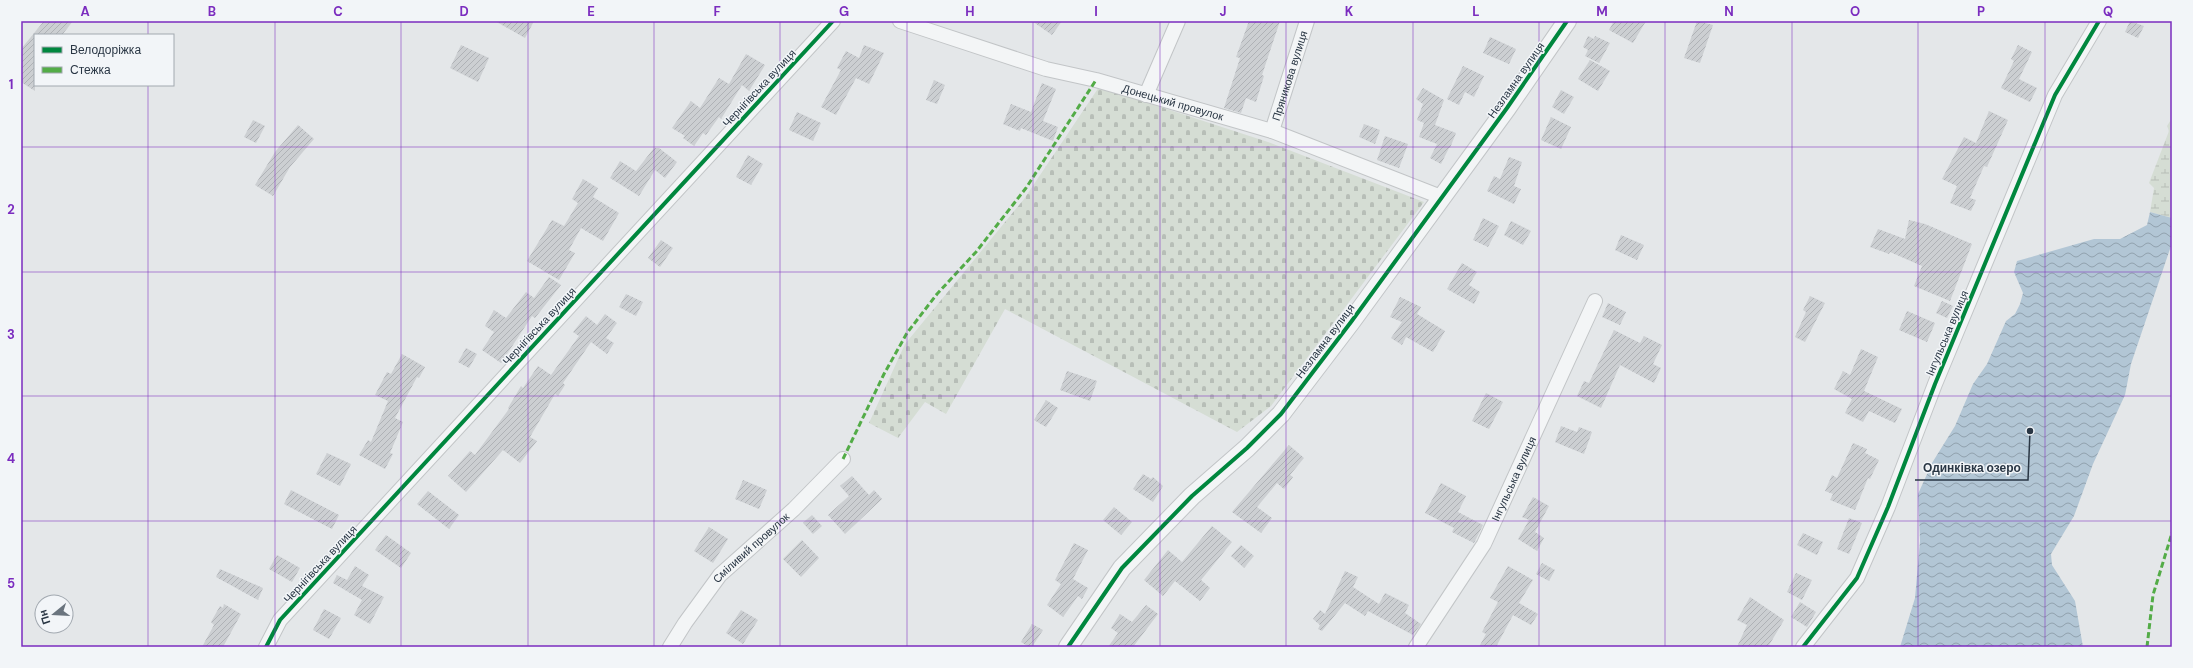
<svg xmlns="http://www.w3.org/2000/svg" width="2193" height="668" font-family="'DM Sans',sans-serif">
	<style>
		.wetland { fill: url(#wetland-marsh) }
		.cemetery { fill: url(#cemetery-stones) }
		.water { fill: url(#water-waves) }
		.building { fill: url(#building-hatch) }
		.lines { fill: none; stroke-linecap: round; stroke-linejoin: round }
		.minor-casing { stroke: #c2c5c7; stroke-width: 16 }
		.tertiary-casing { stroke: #c2c5c7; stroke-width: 20 }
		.minor { stroke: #f3f5f6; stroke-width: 14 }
		.tertiary { stroke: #f3f5f6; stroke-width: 18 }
		.quiet { stroke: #53ac47; stroke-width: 3; stroke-dasharray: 6 3; stroke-linecap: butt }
		.cycleway-casing { stroke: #f2f5f8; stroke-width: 6 }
		.cycleway { stroke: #00873e; stroke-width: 4 }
		.grid { fill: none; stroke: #7b2cbf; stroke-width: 1; stroke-opacity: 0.55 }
		.labels { text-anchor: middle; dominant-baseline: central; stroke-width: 3; stroke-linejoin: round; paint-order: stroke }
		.street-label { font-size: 11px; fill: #293644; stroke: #f2f5f8 }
		.leader { fill: none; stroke: #293644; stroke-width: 1.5 }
		.callout-dot { fill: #293644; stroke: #f2f5f8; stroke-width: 1.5 }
		.callout-label { font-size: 12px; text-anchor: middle; font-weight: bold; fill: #293644; stroke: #f2f5f8; stroke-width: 3; stroke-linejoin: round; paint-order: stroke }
		.neatline { fill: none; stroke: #7b2cbf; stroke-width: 1.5 }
		.grid-label { font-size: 13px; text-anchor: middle; font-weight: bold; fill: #7b2cbf }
	</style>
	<defs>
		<pattern id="wetland-marsh" width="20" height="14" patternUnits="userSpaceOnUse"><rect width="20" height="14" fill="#d5ddd4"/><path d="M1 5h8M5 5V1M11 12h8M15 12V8" fill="none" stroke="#b7beb7"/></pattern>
		<pattern id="cemetery-stones" width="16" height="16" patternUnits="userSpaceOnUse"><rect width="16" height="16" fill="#d5ddd4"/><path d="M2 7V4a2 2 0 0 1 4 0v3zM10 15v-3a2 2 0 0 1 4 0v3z" fill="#b7beb7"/></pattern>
		<pattern id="water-waves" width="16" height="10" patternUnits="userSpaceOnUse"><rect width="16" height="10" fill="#b2c6d5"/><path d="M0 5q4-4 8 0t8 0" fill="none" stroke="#91a2ae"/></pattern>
		<pattern id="building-hatch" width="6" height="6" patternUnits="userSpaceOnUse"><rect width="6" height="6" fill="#cccfd2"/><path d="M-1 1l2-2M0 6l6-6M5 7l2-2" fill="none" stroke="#afb2b6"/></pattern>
	</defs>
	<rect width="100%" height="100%" fill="#e4e7e9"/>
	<path class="wetland" d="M2172,118V218L2150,212L2154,188L2149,183L2169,131L2167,126Z"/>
	<path class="cemetery" d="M1099,87L1268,142L1424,202L1271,406L1237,432L1005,309L946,414L925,402L898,438L869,423L905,344L1024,199Z"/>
	<path class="water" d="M2150,212L2172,218V243L2131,364L2125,395L2093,464L2074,516L2051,554L2052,565L2075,601L2083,647H1900L1915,598L1920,541L1918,494L1932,463L1955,426L1973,384L1987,364L2006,321L2015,314L2020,304L2023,293L2014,272L2017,261L2094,239H2120L2147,225Z"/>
	<g class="building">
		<path d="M44,21H73L62,35H35V91L21,82V49Z"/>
		<path d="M495,21H534L525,38Z"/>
		<path d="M1032,21H1062L1052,35Z"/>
		<path d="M1249,21H1280L1262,75L1264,76L1256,102L1246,98L1241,113L1224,108L1240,58L1236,57Z"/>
		<path d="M1614,21H1646L1633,43L1609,30Z"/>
		<path d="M1697,21L1713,25L1700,63L1684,58Z"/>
		<path d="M2130,21L2144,26L2138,38L2125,32Z"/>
		<path d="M1588,36L1594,39L1595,36L1610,43L1599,63L1585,56L1588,50L1583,47Z"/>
		<path d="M1490,37L1516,49L1509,64L1483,53Z"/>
		<path d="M461,45L489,58L478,82L450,68Z"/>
		<path d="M864,45L884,53L869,84L856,78L836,115L821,107L841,70L837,68L846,51L859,58Z"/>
		<path d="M2018,45L2032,52L2019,79L2037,88L2030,102L2001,88L2014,61L2011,59Z"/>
		<path d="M746,54L765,65L749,91L742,85L721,119L719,117L706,135L703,133L694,146L683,138L685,136L672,128L691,101L700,108L719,78L729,84Z"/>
		<path d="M1590,60L1610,71L1598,91L1578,79Z"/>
		<path d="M1463,66L1484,76L1474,97L1465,92L1459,105L1447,99Z"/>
		<path d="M934,80L945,85L937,104L926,100Z"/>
		<path d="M1042,83L1056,89L1043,121L1058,127L1053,141L1021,128L1020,131L1003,124L1011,104L1031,112Z"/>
		<path d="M1423,88L1444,100L1435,125L1456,133L1450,148H1449L1441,164L1430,158L1437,144L1419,137L1424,123L1417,120L1423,104L1416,99Z"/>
		<path d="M1561,90L1574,97L1564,114L1552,107Z"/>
		<path d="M1989,111L2008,120L1987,167L1984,166L1970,198L1976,200L1971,211L1950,203L1957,186L1942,179L1964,137L1976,143Z"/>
		<path d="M797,112L821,123L813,141L789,130Z"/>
		<path d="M1551,117L1571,127L1561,149L1541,140Z"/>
		<path d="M253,120L265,126L256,143L244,137Z"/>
		<path d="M1364,124L1380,130L1375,144L1359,137Z"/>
		<path d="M298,125L314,139L290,167L273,196L255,185L275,152Z"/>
		<path d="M1385,136L1408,144L1399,168L1377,160Z"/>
		<path d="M654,148H659L677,162L665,178L655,170L639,196L610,178L620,161L636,171Z"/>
		<path d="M748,155L763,164L751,185L736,177Z"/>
		<path d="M1509,157L1522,162L1514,186L1521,189L1514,204L1487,191L1494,176L1500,179Z"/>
		<path d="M583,179L598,188L593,197L619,213L603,241L581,228L569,250L575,253L559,280L527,261L552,220L564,226L578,203L572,199Z"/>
		<path d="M1483,218L1499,226L1488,247L1473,240Z"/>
		<path d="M1909,220L1925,224L1972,244L1950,301L1914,286L1922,266L1890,252L1889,254L1870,247L1878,229L1905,239Z"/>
		<path d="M1511,221L1531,231L1523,245L1504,235Z"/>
		<path d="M1621,235L1644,245L1637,260L1615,250Z"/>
		<path d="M661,240L673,248L660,267L648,258Z"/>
		<path d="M1462,263L1477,272L1469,285L1480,292L1474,304L1447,289Z"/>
		<path d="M549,277L561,285L535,318L532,316L501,363L482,350L494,332L485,326L494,310L506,318L526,292L534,298Z"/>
		<path d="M626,294L643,302L636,316L619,307Z"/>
		<path d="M1810,296L1825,303L1805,342L1795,337L1806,312L1803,310Z"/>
		<path d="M1400,297L1421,307L1417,314L1445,331L1433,352L1406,337L1402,345L1391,338L1402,322L1390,317Z"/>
		<path d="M1942,301L1953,306L1947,318L1936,313Z"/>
		<path d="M1608,303L1626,312L1620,325L1602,317Z"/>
		<path d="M1907,311L1935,323L1927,342L1899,330Z"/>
		<path d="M605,314L617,323L606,338L614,343L607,354L591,342L563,383L565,385L558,396L555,394L530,437L537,441L520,463L503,450L466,492L448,476L470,451L475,455L509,409L508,408L521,386L523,388L538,366L551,375L579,336L573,332L586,316L597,325Z"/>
		<path d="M1614,330L1640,343L1644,336L1662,345L1653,364L1661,368L1654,383L1620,365L1601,408L1577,396L1584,381L1589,383Z"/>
		<path d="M466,348L477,354L469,368L458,362Z"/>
		<path d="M1861,349L1878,357L1864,391L1902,409L1895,423L1869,411L1863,422L1845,413L1852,399L1834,389L1843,371L1850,375Z"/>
		<path d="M402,354L425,367L419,378L417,377L395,418L403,422L390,453L393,454L385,469L359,455L368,440L371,442L388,401L375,395L387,372L391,374Z"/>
		<path d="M1067,371L1097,381L1090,401L1060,390Z"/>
		<path d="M1486,393L1503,402L1489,429L1472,421Z"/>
		<path d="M1046,400L1058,408L1046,427L1034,420Z"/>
		<path d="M1561,426L1577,432L1579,427L1592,432L1584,454L1555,442Z"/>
		<path d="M1853,443L1867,449L1865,453L1879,460L1870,479L1868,478L1855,510L1830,500L1833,494L1825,491L1832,475L1837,478Z"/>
		<path d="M1289,445L1304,458L1290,475L1293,477L1284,489L1277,483L1257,507L1272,518L1261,533L1232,512Z"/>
		<path d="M327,453L351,464L340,486L316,474Z"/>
		<path d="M1143,474L1151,479L1153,477L1163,486L1153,502L1133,489Z"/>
		<path d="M852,476L869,495L874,490L882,499L845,534L828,515L849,496L840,486Z"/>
		<path d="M743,480L767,490L759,509L735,499Z"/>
		<path d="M1441,483L1466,496L1458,512L1483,525L1474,543L1452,532L1454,528L1425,513Z"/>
		<path d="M291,490L339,515L332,529L284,504Z"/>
		<path d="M428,491L459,515L449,529L417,504Z"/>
		<path d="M1533,497L1549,506L1535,532L1544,538L1537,551L1518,539L1529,520L1522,517Z"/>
		<path d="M1114,507L1132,522L1121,535L1103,520Z"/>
		<path d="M812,515L822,526L813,534L803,523Z"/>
		<path d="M1849,518L1862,523L1849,554L1837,549Z"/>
		<path d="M1212,526L1232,542L1201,580L1210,588L1200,601L1175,581L1163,596L1144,580L1168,550L1182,562Z"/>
		<path d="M709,527L728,539L713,563L694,551Z"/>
		<path d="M1803,533L1823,542L1817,555L1797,545Z"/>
		<path d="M386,535L411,553L401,568L375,550Z"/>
		<path d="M802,540L819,558L801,577L783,559Z"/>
		<path d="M1074,543L1088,550L1073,579L1088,588L1082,599L1078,596L1063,617L1047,605L1061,584L1055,580Z"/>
		<path d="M1241,545L1254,556L1244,568L1231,556Z"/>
		<path d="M277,555L300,568L292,582L269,569Z"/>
		<path d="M1542,563L1555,570L1549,581L1536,574Z"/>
		<path d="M355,566L369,575L362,586L384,597L370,624L354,615L362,600L333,583L337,575L347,580Z"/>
		<path d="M1508,566L1533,580L1519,603L1538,614L1531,625L1513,615L1496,647H1479L1486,634L1482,632L1498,602L1490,598Z"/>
		<path d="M220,569L263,588L258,600L216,577Z"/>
		<path d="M1345,571L1358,577L1353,587L1379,604L1385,593L1409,605L1405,613L1421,624L1413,635L1368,611L1365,616L1345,603L1322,631L1318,629L1320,625L1313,619L1320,610L1325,614Z"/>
		<path d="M1796,573L1812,580L1802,600L1787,592Z"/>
		<path d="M1750,597L1784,620L1768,647H1737L1747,625L1737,620Z"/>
		<path d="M1800,602L1816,612L1807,627L1791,617Z"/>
		<path d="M224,604L241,614L223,647H202L214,625L211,622L220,606L223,608Z"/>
		<path d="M1146,605L1158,614L1133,647H1108L1118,633L1111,628L1120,614L1132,622Z"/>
		<path d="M324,609L341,618L329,639L313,630Z"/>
		<path d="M741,610L758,620L743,644L726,633Z"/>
		<path d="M1032,624L1043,630L1032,647H1029L1021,642Z"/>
	</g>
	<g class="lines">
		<g class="minor-casing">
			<g id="minor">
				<path id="s1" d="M900,21L1046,69L1096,80L1272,131L1441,197"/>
				<path d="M1146,95L1178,21"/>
				<path id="s2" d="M1272,131L1307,21"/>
				<path d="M266,647L280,620L833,21"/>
				<path id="s3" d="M670,647L685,623L720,575L794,509L843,459"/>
				<path id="s4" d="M1416,647L1484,544L1595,301"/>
				<path d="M1803,647L1857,578L1888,507L1935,384L2055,95L2099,21"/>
			</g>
		</g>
		<g class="tertiary-casing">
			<path id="tertiary" d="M1068,647L1122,568L1192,496L1247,448L1281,414L1351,322L1507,108L1567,21"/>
		</g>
		<use href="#minor" class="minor"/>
		<use href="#tertiary" class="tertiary"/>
		<g class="quiet">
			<path d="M843,459L884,374L907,333L937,294L976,252L1026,188L1096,80"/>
			<path d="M2147,647L2153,595L2172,533"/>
		</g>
		<g class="cycleway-casing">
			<g id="cycleway">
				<path d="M266,647L280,620L833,21"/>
				<path d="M1068,647L1122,568L1192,496L1247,448L1281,414L1351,322L1507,108L1567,21"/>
				<path d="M1803,647L1857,578L1888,507L1935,384L2055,95L2099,21"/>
			</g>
		</g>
		<use href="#cycleway" class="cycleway"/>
	</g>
	<path class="grid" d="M148,21V35M275,21V647M401,21V647M528,21V647M654,21V647M780,21V647M907,21V647M1033,21V647M1160,21V647M1286,21V647M1413,21V647M1539,21V647M1665,21V647M1792,21V647M1918,21V647M2045,21V647M148,85V647M21,147H2172M21,272H2172M21,396H2172M21,521H2172"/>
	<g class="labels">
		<g class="street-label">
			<text stroke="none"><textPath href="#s2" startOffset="58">Пряникова вулиця</textPath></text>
			<text transform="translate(1516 80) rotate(-55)">Незламна вулиця</text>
			<text transform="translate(759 88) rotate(-47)">Чернігівська вулиця</text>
			<text stroke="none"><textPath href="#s1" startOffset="285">Донецький провулок</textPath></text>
			<text transform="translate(539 326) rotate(-47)">Чернігівська вулиця</text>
			<text transform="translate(1947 333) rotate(-67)">Інгульська вулиця</text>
			<text transform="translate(1325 341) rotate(-53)">Незламна вулиця</text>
			<text stroke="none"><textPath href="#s4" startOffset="195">Інгульська вулиця</textPath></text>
			<text stroke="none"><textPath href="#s3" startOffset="129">Сміливий провулок</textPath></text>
			<text transform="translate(320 564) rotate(-47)">Чернігівська вулиця</text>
		</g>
	</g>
	<path class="leader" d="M2030 431L2028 480H1915"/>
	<circle class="callout-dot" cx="2030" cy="431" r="4"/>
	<g class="callout-label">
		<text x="1972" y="472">Одинківка озеро</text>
	</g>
	<rect width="2193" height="668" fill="none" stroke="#f2f5f8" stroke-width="44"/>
	<rect x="34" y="34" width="140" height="52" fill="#f2f5f8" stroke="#a2a9b0"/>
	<rect x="42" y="47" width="20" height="6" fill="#00873e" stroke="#a2a9b0"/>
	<text x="70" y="54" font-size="12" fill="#293644">Велодоріжка</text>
	<rect x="42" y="67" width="20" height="6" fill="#53ac47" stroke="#a2a9b0"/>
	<text x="70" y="74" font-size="12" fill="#293644">Стежка</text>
	<g transform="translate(54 614) rotate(252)"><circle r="19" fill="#f2f5f8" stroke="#a2a9b0"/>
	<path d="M0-3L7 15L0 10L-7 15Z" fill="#6a747e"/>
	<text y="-6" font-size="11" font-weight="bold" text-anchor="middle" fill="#293644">Пн</text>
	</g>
	<rect x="22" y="22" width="2149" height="624" class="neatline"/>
	<g class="grid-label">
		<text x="85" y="16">A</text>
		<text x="212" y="16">B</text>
		<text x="338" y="16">C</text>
		<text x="464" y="16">D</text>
		<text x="591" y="16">E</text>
		<text x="717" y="16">F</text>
		<text x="844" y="16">G</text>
		<text x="970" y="16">H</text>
		<text x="1096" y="16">I</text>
		<text x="1223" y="16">J</text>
		<text x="1349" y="16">K</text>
		<text x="1476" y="16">L</text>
		<text x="1602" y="16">M</text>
		<text x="1729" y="16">N</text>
		<text x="1855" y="16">O</text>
		<text x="1981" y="16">P</text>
		<text x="2108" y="16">Q</text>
		<text x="11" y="89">1</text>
		<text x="11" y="214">2</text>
		<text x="11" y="339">3</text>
		<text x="11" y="463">4</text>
		<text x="11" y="588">5</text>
	</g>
</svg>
